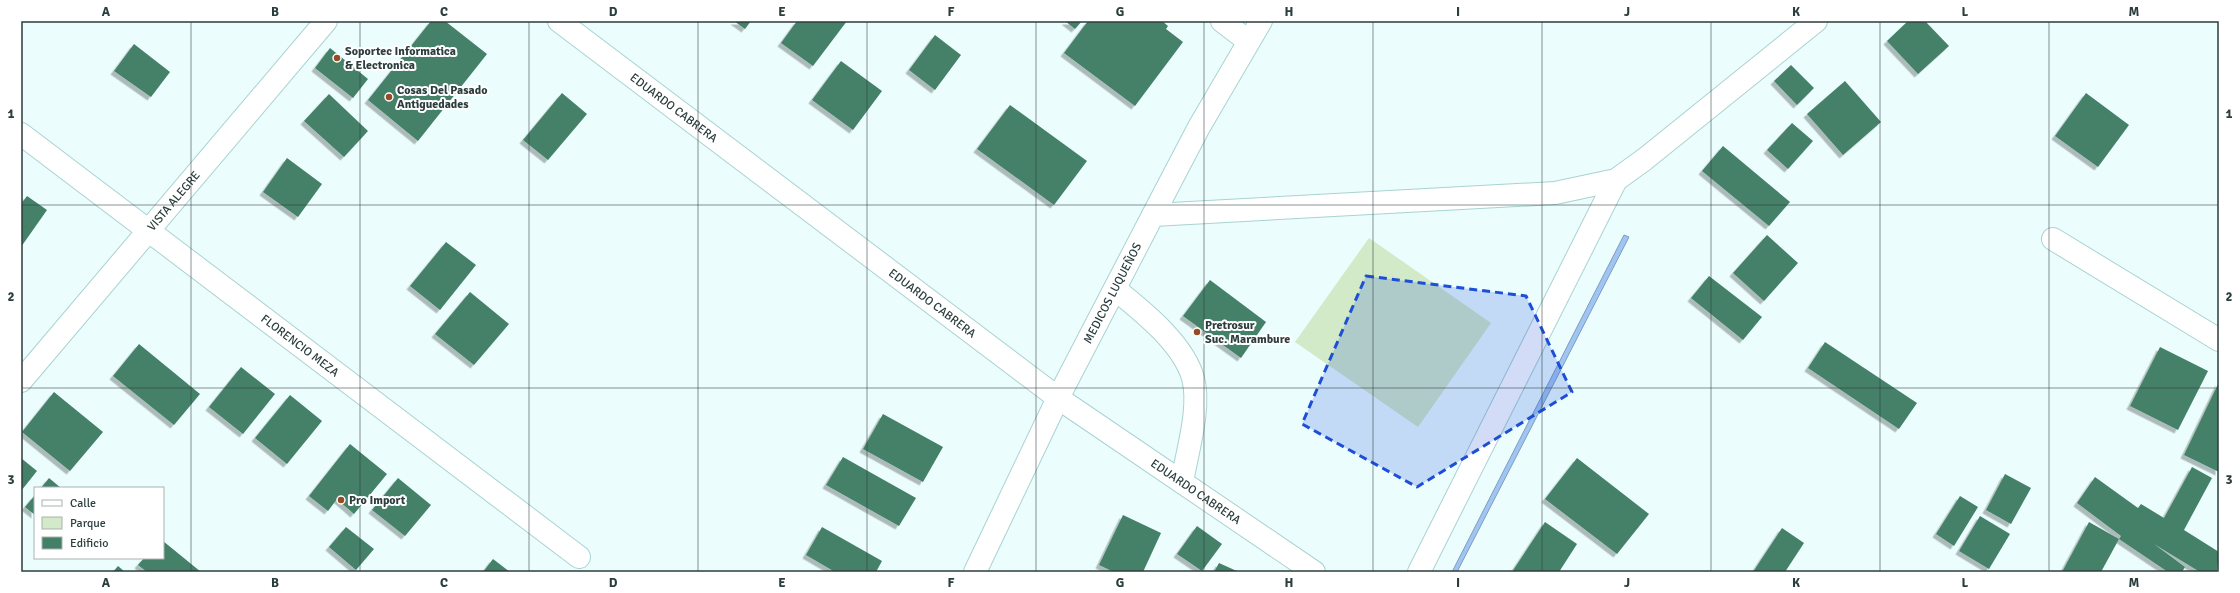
<svg xmlns="http://www.w3.org/2000/svg" width="2240" height="593" font-family="Signika,sans-serif">
	<style>
		.green { fill: #d2eac7 }
		.water { fill: #a1c5f2; stroke: #7e9cbc }
		.building { fill: #448068; filter: url(#shadow) }
		.lines { fill: none; stroke-linecap: round; stroke-linejoin: round }
		.minor-casing { stroke: #a8d3d2; stroke-width: 24 }
		.minor { stroke: #fff; stroke-width: 22 }
		.marked { fill: #1d4ed8; fill-opacity: 0.2; stroke: #1d4ed8; stroke-width: 3; stroke-dasharray: 8 5; stroke-linejoin: round }
		.grid { fill: none; stroke: #2c3d3d; stroke-width: 1; stroke-opacity: 0.55 }
		.poi-dot { fill: #934c26; stroke: #fff; stroke-width: 1.5 }
		.labels { text-anchor: middle; dominant-baseline: central; stroke-width: 4; stroke-linejoin: round; paint-order: stroke }
		.poi-label { font-size: 12px; font-weight: bold; fill: #2c3d3d; stroke: #fff; text-anchor: start }
		.street-label { font-size: 12px; fill: #2c3d3d; stroke: #fff }
		.neatline { fill: none; stroke: #2c3d3d; stroke-width: 1.5 }
		.grid-label { font-size: 13px; text-anchor: middle; font-weight: bold; fill: #2c3d3d }
	</style>
	<defs>
		<filter id="shadow"><feDropShadow dx="-3.5" dy="3.5" stdDeviation="0" flood-color="#0004"/></filter>
	</defs>
	<rect width="100%" height="100%" fill="#ecfdfd"/>
	<path class="green" d="M1369,238L1491,323L1418,427L1295,342Z"/>
	<path class="water" d="M1624,235L1629,237L1457,572H1452Z"/>
	<g class="building">
		<path d="M431,21H445L487,54L418,141L368,100Z"/>
		<path d="M734,21H751L745,29Z"/>
		<path d="M797,21H847L813,66L781,43Z"/>
		<path d="M1065,21H1082L1075,29Z"/>
		<path d="M1088,21H1162L1168,26L1166,29L1183,42L1135,106L1064,53Z"/>
		<path d="M1908,21H1925L1949,46L1918,74L1887,41Z"/>
		<path d="M935,35L961,55L935,90L909,70Z"/>
		<path d="M134,44L170,72L151,97L114,71Z"/>
		<path d="M330,48L368,79L353,98L315,68Z"/>
		<path d="M841,61L882,91L853,130L812,100Z"/>
		<path d="M1791,65L1814,88L1797,105L1774,81Z"/>
		<path d="M1845,81L1881,122L1843,155L1807,114Z"/>
		<path d="M562,93L587,114L548,160L523,140Z"/>
		<path d="M2086,93L2129,125L2098,167L2055,136Z"/>
		<path d="M329,94L368,131L344,157L304,121Z"/>
		<path d="M1010,105L1087,161L1054,205L977,149Z"/>
		<path d="M1792,123L1813,141L1788,169L1767,150Z"/>
		<path d="M1723,146L1790,202L1769,226L1702,171Z"/>
		<path d="M287,158L322,184L298,217L263,192Z"/>
		<path d="M27,196L47,210L21,247V204Z"/>
		<path d="M1767,235L1798,263L1764,301L1733,273Z"/>
		<path d="M446,242L476,265L440,310L410,286Z"/>
		<path d="M1709,276L1762,317L1743,340L1691,298Z"/>
		<path d="M1210,280L1266,322L1241,358L1183,316Z"/>
		<path d="M470,292L509,324L474,365L435,334Z"/>
		<path d="M1825,342L1917,403L1899,429L1808,368Z"/>
		<path d="M139,344L200,394L174,425L113,376Z"/>
		<path d="M2160,347L2208,371L2178,430L2130,406Z"/>
		<path d="M241,367L275,394L243,434L209,407Z"/>
		<path d="M2219,382V472L2184,455Z"/>
		<path d="M54,392L103,432L70,471L22,432Z"/>
		<path d="M290,395L322,421L287,464L255,438Z"/>
		<path d="M883,414L943,447L923,482L863,449Z"/>
		<path d="M350,444L387,474L354,514L337,499L328,511L309,496Z"/>
		<path d="M843,457L916,498L899,526L826,485Z"/>
		<path d="M21,458L37,471L21,491Z"/>
		<path d="M1577,458L1649,514L1617,554L1545,499Z"/>
		<path d="M2192,467L2212,478L2184,530L2219,552L2217,572H2200L2154,544L2185,567L2182,572H2168L2119,539L2121,536L2077,503L2095,477L2138,508L2141,504L2164,518Z"/>
		<path d="M2005,474L2031,488L2011,524L1986,510Z"/>
		<path d="M49,478L61,488H41Z"/>
		<path d="M398,478L431,505L405,536L372,510Z"/>
		<path d="M35,495V515L25,507Z"/>
		<path d="M1960,496L1978,507L1954,546L1936,534Z"/>
		<path d="M1123,515L1161,533L1143,572H1114L1099,565Z"/>
		<path d="M1980,516L2010,534L1989,569L1959,551Z"/>
		<path d="M1545,522L1577,544L1559,572H1512Z"/>
		<path d="M2089,522L2119,539L2101,572H2062Z"/>
		<path d="M1197,526L1222,544L1202,571L1177,554Z"/>
		<path d="M346,527L374,549L356,570L329,547Z"/>
		<path d="M822,527L882,561L876,572H835L806,555Z"/>
		<path d="M1782,528L1804,543L1785,572H1753Z"/>
		<path d="M163,541L201,572H147L138,565L144,558H163Z"/>
		<path d="M493,559L510,572H483Z"/>
		<path d="M1219,563L1239,572H1214Z"/>
		<path d="M118,566L125,572H113Z"/>
	</g>
	<g class="lines">
		<g class="minor-casing">
			<g id="minor">
				<path id="s1" d="M559,21L1058,398L1314,572"/>
				<path d="M1222,21L1248,41"/>
				<path id="s2" d="M21,134L579,557"/>
				<path d="M1153,215L1555,193L1616,180L1645,159L1816,21"/>
				<path d="M2053,239L2219,340"/>
				<path d="M1115,289C1142,311 1183,343 1193,378C1201,408 1187,452 1182,482"/>
				<path id="s3" d="M21,381L326,21"/>
				<path id="s4" d="M975,572L1058,398L1153,215L1199,127L1261,21"/>
				<path d="M1419,572L1616,180"/>
			</g>
		</g>
		<use href="#minor" class="minor"/>
	</g>
	<path class="marked" d="M1366,276L1526,296L1572,392L1417,487L1302,424Z"/>
	<path class="grid" d="M191,21V572M360,21V572M529,21V572M698,21V572M867,21V572M1036,21V572M1204,21V572M1373,21V572M1542,21V572M1711,21V572M1880,21V572M2049,21V572M21,205H2219M21,388H2219"/>
	<g class="poi-dot">
		<circle cx="337" cy="58" r="4"/>
		<circle cx="389" cy="97" r="4"/>
		<circle cx="1197" cy="332" r="4"/>
		<circle cx="341" cy="500" r="4"/>
	</g>
	<g class="labels">
		<g class="poi-label">
			<text x="345" y="51">Soportec Informatica<tspan x="345" dy="14">&amp; Electronica</tspan></text>
			<text x="397" y="90">Cosas Del Pasado<tspan x="397" dy="14">Antiguedades</tspan></text>
			<text x="1205" y="325">Pretrosur<tspan x="1205" dy="14">Suc. Marambure</tspan></text>
			<text x="349" y="500">Pro Import</text>
		</g>
		<g class="street-label">
			<text stroke="none"><textPath href="#s1" startOffset="144">EDUARDO CABRERA</textPath></text>
			<text stroke="none"><textPath href="#s3" startOffset="236">VISTA ALEGRE</textPath></text>
			<text stroke="none"><textPath href="#s4" startOffset="311">MEDICOS LUQUEÑOS</textPath></text>
			<text stroke="none"><textPath href="#s1" startOffset="468">EDUARDO CABRERA</textPath></text>
			<text stroke="none"><textPath href="#s2" startOffset="350">FLORENCIO MEZA</textPath></text>
			<text stroke="none"><textPath href="#s1" startOffset="792">EDUARDO CABRERA</textPath></text>
		</g>
	</g>
	<rect width="2240" height="593" fill="none" stroke="#ffffff" stroke-width="44"/>
	<rect x="34" y="487" width="130" height="72" fill="#ffffff" stroke="#abb1b1"/>
	<rect x="42" y="500" width="20" height="6" fill="#ffffff" stroke="#abb1b1"/>
	<text x="70" y="507" font-size="12" fill="#2c3d3d">Calle</text>
	<rect x="42" y="517" width="20" height="12" fill="#d2eac7" stroke="#abb1b1"/>
	<text x="70" y="527" font-size="12" fill="#2c3d3d">Parque</text>
	<rect x="42" y="537" width="20" height="12" fill="#448068" stroke="#abb1b1"/>
	<text x="70" y="547" font-size="12" fill="#2c3d3d">Edificio</text>
	<rect x="22" y="22" width="2196" height="549" class="neatline"/>
	<g class="grid-label">
		<text x="106" y="16">A</text>
		<text x="275" y="16">B</text>
		<text x="444" y="16">C</text>
		<text x="613" y="16">D</text>
		<text x="782" y="16">E</text>
		<text x="951" y="16">F</text>
		<text x="1120" y="16">G</text>
		<text x="1289" y="16">H</text>
		<text x="1458" y="16">I</text>
		<text x="1627" y="16">J</text>
		<text x="1796" y="16">K</text>
		<text x="1965" y="16">L</text>
		<text x="2134" y="16">M</text>
		<text x="11" y="118">1</text>
		<text x="2229" y="118">1</text>
		<text x="11" y="301">2</text>
		<text x="2229" y="301">2</text>
		<text x="11" y="484">3</text>
		<text x="2229" y="484">3</text>
		<text x="106" y="587">A</text>
		<text x="275" y="587">B</text>
		<text x="444" y="587">C</text>
		<text x="613" y="587">D</text>
		<text x="782" y="587">E</text>
		<text x="951" y="587">F</text>
		<text x="1120" y="587">G</text>
		<text x="1289" y="587">H</text>
		<text x="1458" y="587">I</text>
		<text x="1627" y="587">J</text>
		<text x="1796" y="587">K</text>
		<text x="1965" y="587">L</text>
		<text x="2134" y="587">M</text>
	</g>
</svg>
